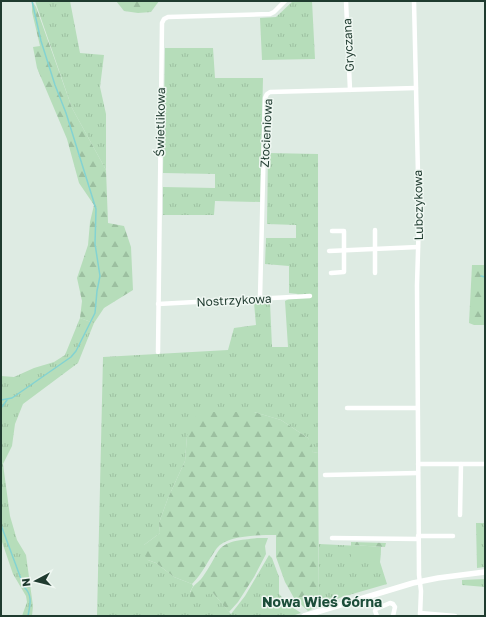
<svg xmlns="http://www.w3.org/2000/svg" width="486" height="617" font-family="'Golos Text',sans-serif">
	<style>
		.grass { fill: url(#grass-tufts) }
		.forest { fill: url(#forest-firs) }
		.pitch { fill: #b6ddba }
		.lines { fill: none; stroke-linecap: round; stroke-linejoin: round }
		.stream { stroke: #83d3d2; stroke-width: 1.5 }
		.minor { stroke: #fff; stroke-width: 4.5 }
		.tertiary { stroke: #fff; stroke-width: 5.5 }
		.labels { text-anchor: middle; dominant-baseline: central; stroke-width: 3; stroke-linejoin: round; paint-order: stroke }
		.street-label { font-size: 12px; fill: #1f3b2f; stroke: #eff7f2 }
		.quarter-label { font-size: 14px; font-weight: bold; fill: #1b4d39; stroke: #eff7f2 }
	</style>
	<defs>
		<pattern id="grass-tufts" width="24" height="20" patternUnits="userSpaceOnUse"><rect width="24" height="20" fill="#b6ddba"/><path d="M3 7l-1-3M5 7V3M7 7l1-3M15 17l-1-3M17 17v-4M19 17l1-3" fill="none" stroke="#9cbfa0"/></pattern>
		<pattern id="forest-firs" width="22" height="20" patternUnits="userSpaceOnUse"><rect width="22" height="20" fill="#b6ddba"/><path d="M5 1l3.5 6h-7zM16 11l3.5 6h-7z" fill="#9cbfa0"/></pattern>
	</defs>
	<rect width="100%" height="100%" fill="#deebe3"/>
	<g class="grass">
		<path d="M35,1H70L80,53L104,55L100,87L106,114V170L72,108Z"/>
		<path d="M293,1H312L315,59L262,60L260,18L276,17Z"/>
		<path d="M165,48H213L215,78H263L260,202L215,201L214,215H163V187L215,188V174L163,173Z"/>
		<path d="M268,153L318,154V452L313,453L308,438L281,420L254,412L187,436L185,461L168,498L159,523L160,533L144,545L148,560L156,563L174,577L192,584L193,586L190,592L213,593L231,614L245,596L269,555L272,558L279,577V594L289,605L301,613L292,616H97L103,357L228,350L234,328L256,325L254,303L270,302L272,347H288L285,301L298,294L289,293V266L265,264L266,238H296V225L267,224Z"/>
		<path d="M80,318L94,323L78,363L23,404L15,424L12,446L3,464L10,516L17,540L26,555L33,606L32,616H22L27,602L26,596L13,574L1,539V376L14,377L34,368L54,362L65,355Z"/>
		<path d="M476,523H485V567L477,568Z"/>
		<path d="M319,544L381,547L380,562L387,584L342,597L319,606Z"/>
		<path d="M485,579V587L462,585V580Z"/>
	</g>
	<g class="forest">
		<path d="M32,1L36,7L72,108L106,170L108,223L124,226L131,247L133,290L104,308L94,323L80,318L82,301L77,278L88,245L90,222L94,205L79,183L67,139L37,68L33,47L40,46L32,12Z"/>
		<path d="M116,1H159L151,12L138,13L124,11Z"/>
		<path d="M472,265H485V325H474L469,323Z"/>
		<path d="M205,412H254L281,420L308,438L312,445L313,453L318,452L319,606L308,611L294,598L285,582L276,557V535C260,535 227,535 217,548C208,560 203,573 192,584L174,577L156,563L148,560L143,553L144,545L160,533L159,523L168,498L185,461L187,436L191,423L195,417Z"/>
		<path d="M257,538H268L265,546L266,554L254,577L238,602L229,612L213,593L190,598C190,584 198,585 204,575C209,568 213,560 217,553C225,539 243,540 257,538Z"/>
		<path d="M351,542L386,543L385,547L351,545Z"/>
	</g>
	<path class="pitch" d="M351,545L381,547L380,562L351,561Z"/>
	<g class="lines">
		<g class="stream">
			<path d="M481,276L485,277"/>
			<path d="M1,400L12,398L71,357L76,351L95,313L97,291L100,276L95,244L96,209L66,113L55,85L41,41L32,1"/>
			<path d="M1,408L7,400"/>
			<path d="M1,525L24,587C33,595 30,605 28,616"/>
		</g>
		<g class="minor">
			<path d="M346,1L350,90"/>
			<path d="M414,1L419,218L417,285L419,575L421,591L420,616"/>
			<path d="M375,230V273"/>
			<path d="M329,251L418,247"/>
			<path d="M331,273L344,272V231H332"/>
			<path d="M260,298L265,98L267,94L270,92L416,88"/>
			<path d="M158,304L310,296"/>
			<path d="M158,352L162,23L164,19L168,17L270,14L274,12L285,1"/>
			<path d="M347,408H417"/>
			<path d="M418,464H485"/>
			<path d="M325,475L418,473"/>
			<path d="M460,515L461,464"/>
			<path d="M418,536H453"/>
			<path d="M332,538L418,539"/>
			<path d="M420,613L455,616"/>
			<path d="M377,616L375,611L376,609L390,603L393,604L395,607L393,616"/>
		</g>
		<path class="tertiary" d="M304,616L413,583L438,578L485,572"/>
	</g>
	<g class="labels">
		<g class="street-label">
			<text transform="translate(348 45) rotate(-93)">Gryczana</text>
			<text transform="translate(160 122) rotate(-89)">Świetlikowa</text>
			<text transform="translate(266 133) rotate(-87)">Złocieniowa</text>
			<text transform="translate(418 205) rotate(-91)">Lubczykowa</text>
			<text transform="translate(234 300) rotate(-3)">Nostrzykowa</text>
		</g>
		<g class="quarter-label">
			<text x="322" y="601">Nowa Wieś Górna</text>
		</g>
	</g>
	<rect width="486" height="617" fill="none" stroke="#1f3b2f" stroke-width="4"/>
	<g transform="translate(36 581) rotate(263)" stroke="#eff7f2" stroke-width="3" paint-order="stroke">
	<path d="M0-3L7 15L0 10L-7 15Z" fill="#1f3b2f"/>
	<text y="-6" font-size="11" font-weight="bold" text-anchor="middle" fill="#1f3b2f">N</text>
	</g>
</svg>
